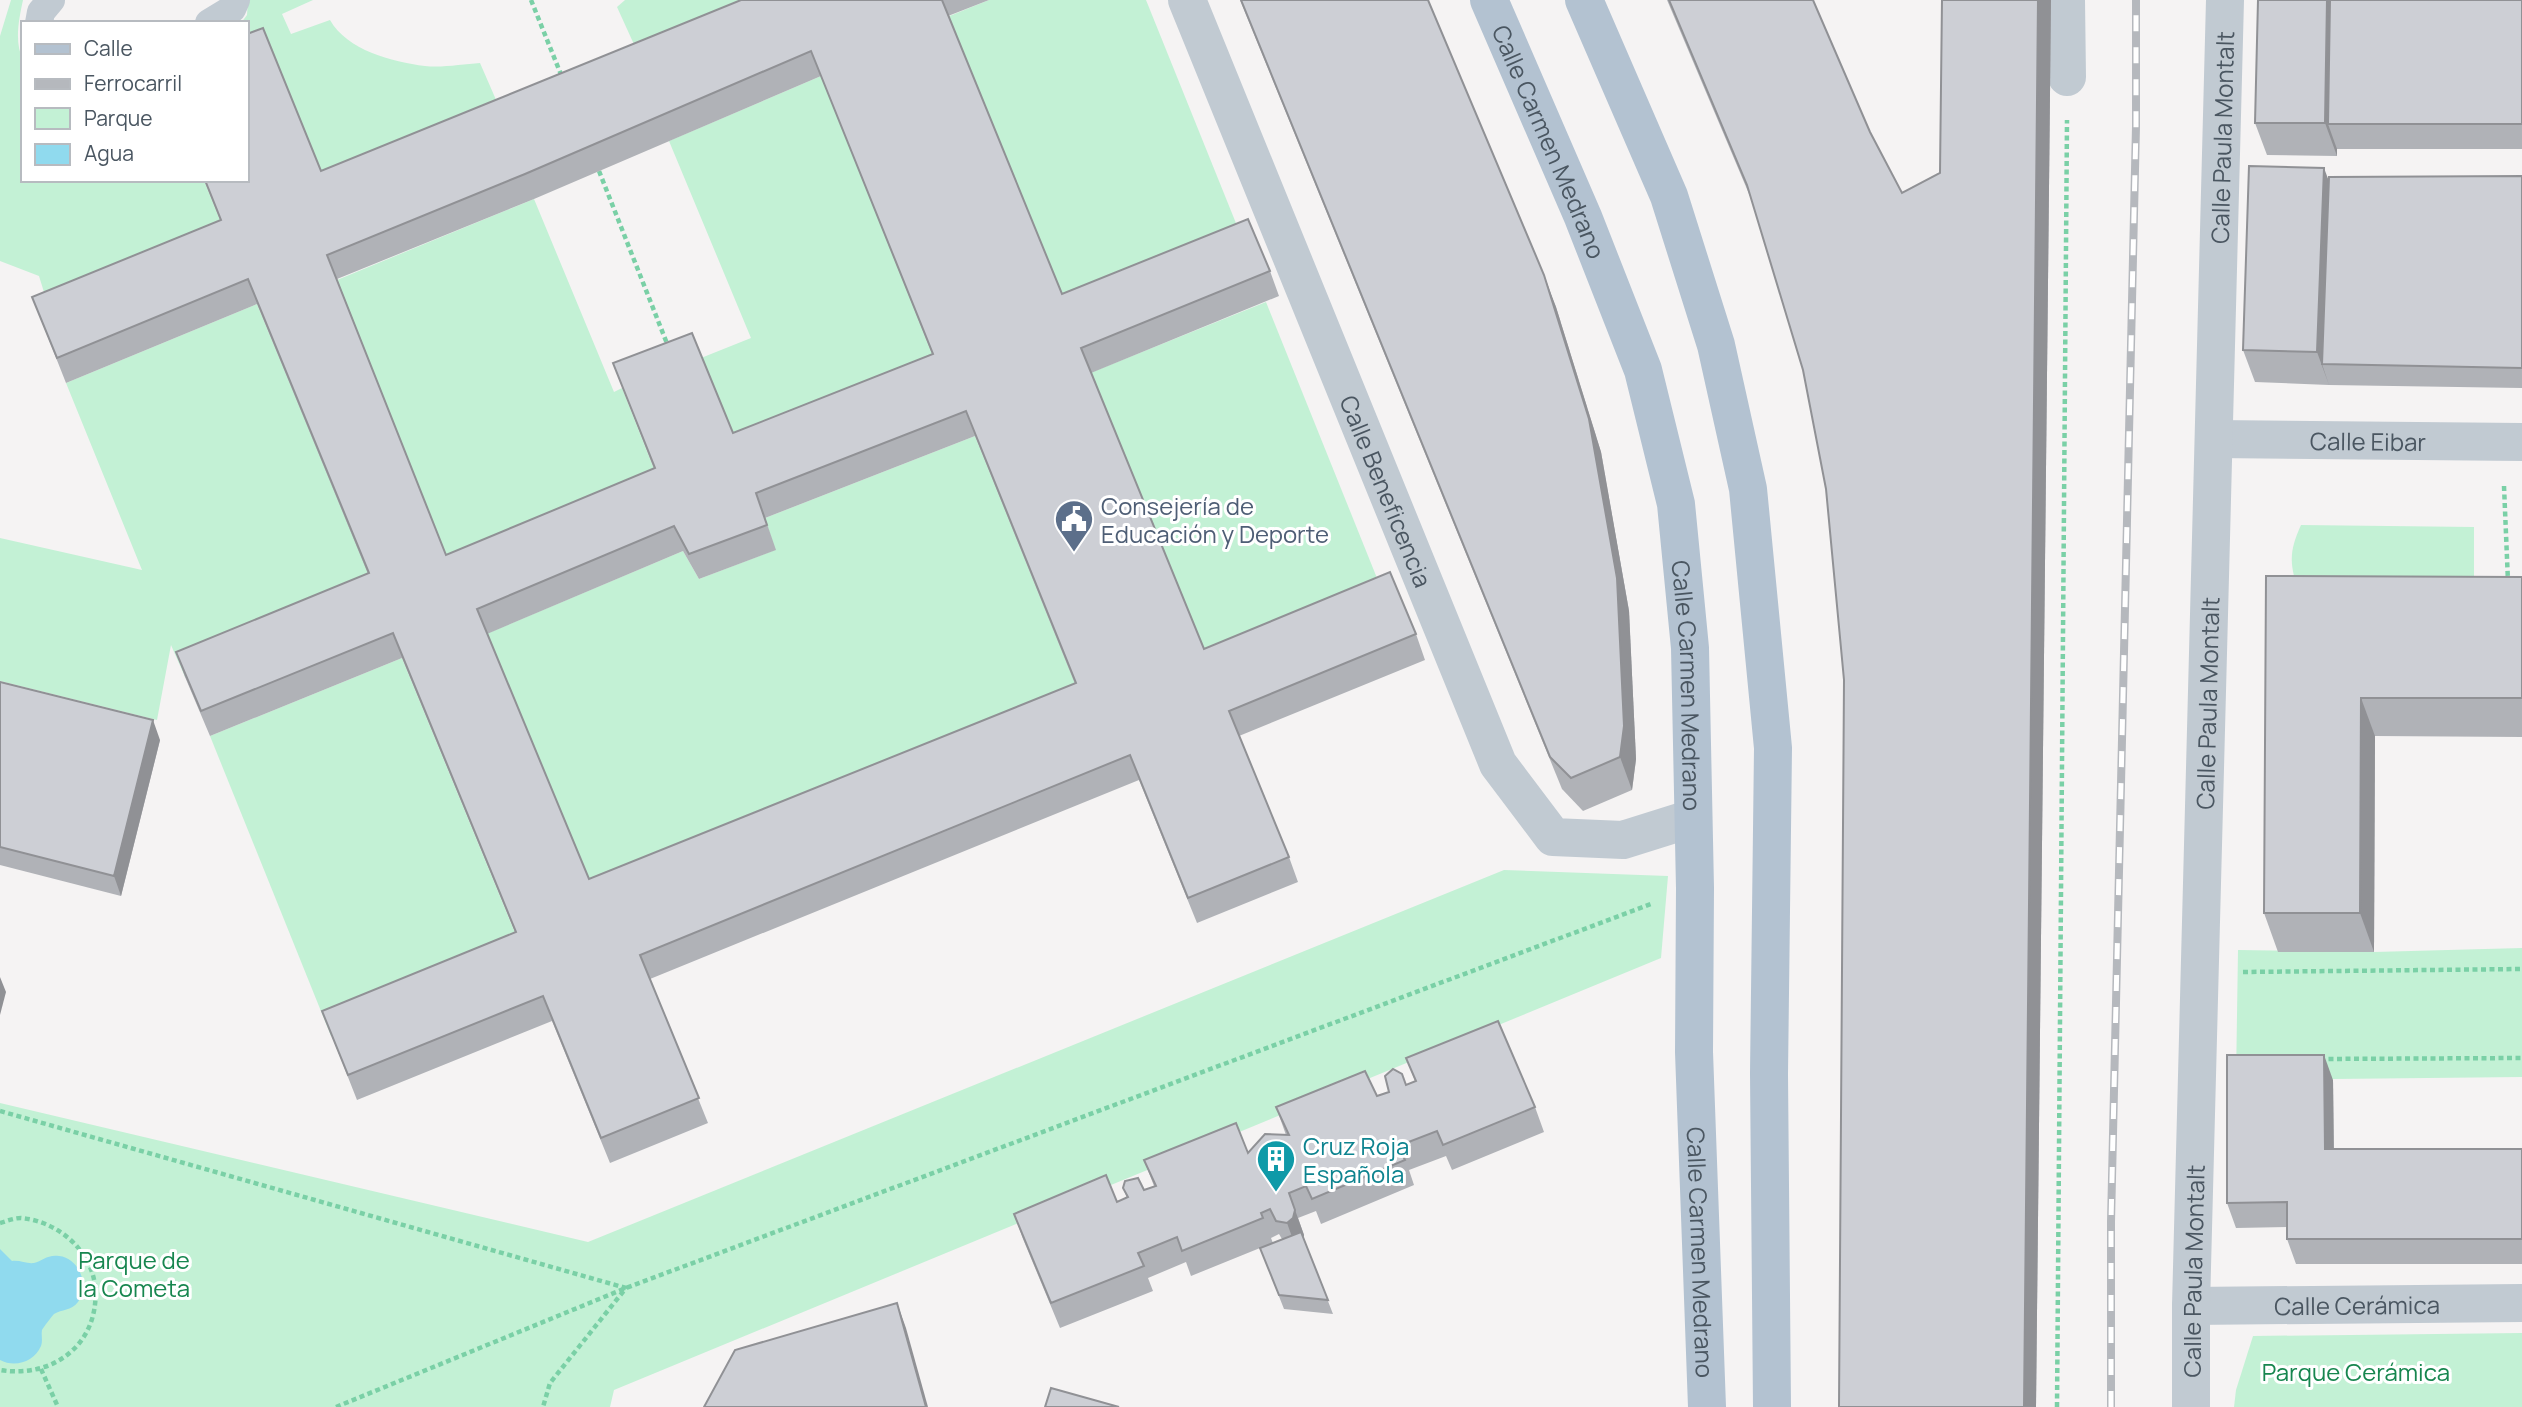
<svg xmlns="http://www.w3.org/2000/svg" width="2522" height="1407" font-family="Manrope,sans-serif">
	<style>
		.green { fill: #c3f1d5 }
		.water { fill: #90daee }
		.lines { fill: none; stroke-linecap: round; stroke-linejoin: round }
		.path { stroke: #7ad0a6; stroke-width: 4.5; stroke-dasharray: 5 3.5; stroke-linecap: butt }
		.service { stroke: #c1cad2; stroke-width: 28 }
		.minor { stroke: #c1cad2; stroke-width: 38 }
		.primary { stroke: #b3c2d1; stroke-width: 38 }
		.rail-casing { stroke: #b5b8bd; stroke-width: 8 }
		.rail { stroke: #fff; stroke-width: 5; stroke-dasharray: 16; stroke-linecap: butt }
		.wall { fill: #b0b2b7; fill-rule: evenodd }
		.shaded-wall { fill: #909195 }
		.building { fill: #cdcfd5; stroke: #909195; stroke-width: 2; fill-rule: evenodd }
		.labels { text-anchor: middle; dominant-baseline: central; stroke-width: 6; stroke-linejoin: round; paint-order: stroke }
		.street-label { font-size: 24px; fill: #4a5661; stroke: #fff }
		.service-label { font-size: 24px; fill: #4e5e75; stroke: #fff; text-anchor: start }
		.culture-label { font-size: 24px; fill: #0d838f; stroke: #fff; text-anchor: start }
		.park-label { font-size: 24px; fill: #17864f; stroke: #fff }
	</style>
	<rect width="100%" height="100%" fill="#f5f3f3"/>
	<g class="green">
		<path d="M11,0H23C19,19 14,42 23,60V180H204L230,245L52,318L39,276L0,261V36Z"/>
		<path d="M248,0H313L282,14L291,34L330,20C347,50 392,62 425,66C442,68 463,64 480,63L507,125L330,196L247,63V23H241L247,15Z"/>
		<path d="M625,0H798L642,62L617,7Z"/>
		<path d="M989,0H1146L1246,248L1071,319L947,17Z"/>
		<path d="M821,76L942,379L742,458L701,358L751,338L669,141Z"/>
		<path d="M534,199L614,392L622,388L664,494L455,580L337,280Z"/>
		<path d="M1266,302L1387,603L1213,674L1090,373Z"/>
		<path d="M257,304L379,599L185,677L171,645L157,720L0,681V538L142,570L66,383Z"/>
		<path d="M975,436L1085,708L598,904L486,634L683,551L699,579L775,550L765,518Z"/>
		<path d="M2301,525L2474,527V596L2299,594C2290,564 2288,554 2301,525Z"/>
		<path d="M402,658L525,957L331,1036L210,736Z"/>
		<path d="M1504,870L1668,876L1661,958L614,1390L610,1407H0V1103L588,1242Z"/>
		<path d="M2522,948V1077L2236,1080L2238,950L2374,952Z"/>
		<path d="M2522,1333V1407H2234L2236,1390L2253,1336Z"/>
	</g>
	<path class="water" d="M0,1249L12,1261C20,1260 27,1264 34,1263C42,1261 48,1254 59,1256C79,1258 90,1285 78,1302C71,1311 62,1309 54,1314C52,1316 43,1328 42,1330C41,1336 43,1340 41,1346C34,1362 15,1368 0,1360Z"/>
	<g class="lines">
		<g class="path">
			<path d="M531,0L562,77"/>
			<path d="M599,171L668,346"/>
			<path d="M2504,486L2508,582"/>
			<path d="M2243,972L2522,969"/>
			<path d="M2320,1059L2522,1058"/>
			<path d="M0,1111L626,1288L550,1383L543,1407"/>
			<path d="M0,1223C7,1221 14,1218 21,1218C56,1221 90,1248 95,1285C101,1343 54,1379 0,1370"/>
			<path d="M41,1369L58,1407"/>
			<path d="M336,1407L626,1288L1651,904"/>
			<path d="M2057,1407L2067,120"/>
		</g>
		<g class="service">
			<path d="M39,23L41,12L51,0"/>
			<path d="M209,23L232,9L236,0"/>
		</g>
		<g class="minor">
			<path id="s1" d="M1187,0L1498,764L1553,837L1623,840L1693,818"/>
			<path d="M2066,0L2067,77"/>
			<path id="s2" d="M2214,439L2522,442"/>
			<path id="s3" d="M2191,1306L2522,1303"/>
			<path id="s4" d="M2191,1407V1306L2225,0"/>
		</g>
		<g class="primary">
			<path id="s5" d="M1489,0L1583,217L1643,370L1676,504L1690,648L1695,888L1694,1052L1707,1407"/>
			<path d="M1584,0L1669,196L1716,345L1748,489L1773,748L1769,1074L1772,1407"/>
		</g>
		<g class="rail-casing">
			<path id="rail" d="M2111,1407V1222L2136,126V0"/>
		</g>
		<use href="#rail" class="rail"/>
	</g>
	<g class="wall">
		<path d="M741,0H989L948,16L1062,294L1270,271L1279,296L1091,373L1204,649L1416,634L1425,660L1239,736L1289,857L1298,882L1197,923L1139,780L650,979L708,1123L610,1163L552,1021L357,1100L322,1011L515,932L402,658L210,736L185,677L176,652L368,574L257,304L66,383L32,297L220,220L204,180H247L321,171ZM821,76L932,354L733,433L613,363L654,469L446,555L337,279L534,199ZM975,436L1075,684L589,879L487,634L683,551L699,579L776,550L765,518Z"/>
		<path d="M1240,0H1428L1556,307L1601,452L1629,611L1636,759L1632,790L1583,811L1562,789Z"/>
		<path d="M1667,0H1813L1870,132L1902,193L1940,173L1942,0H2051L2036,1407L1844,680L1826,489L1803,370L1752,201Z"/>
		<path d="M2522,0V149H2337V156L2267,155L2255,123Z"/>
		<path d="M2522,176V388L2329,385L2255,382L2243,350L2329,181Z"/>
		<path d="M2266,576L2522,577V737L2375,736L2374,952H2278L2264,913Z"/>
		<path d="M0,682L160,740L121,896L0,865Z"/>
		<path d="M1406,1058L1535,1107L1544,1132L1452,1170L1446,1156L1409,1170L1414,1185L1321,1224L1316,1211L1298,1218L1304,1235L1303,1237L1333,1314L1284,1309L1260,1248L1191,1276L1186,1262L1148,1278L1153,1291L1060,1328L1023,1239L1014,1214L1117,1202L1127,1198L1123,1188L1144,1190L1154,1186L1144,1160L1248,1153L1286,1135L1276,1107L1377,1096L1389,1092L1415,1081ZM1279,1234L1282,1239L1273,1243L1271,1238Z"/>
		<path d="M2333,1080L2334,1149H2522V1264H2296L2287,1239V1227L2236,1228L2227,1203Z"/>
	</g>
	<g class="shaded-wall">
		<path d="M2038,0H2051L2036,1407H2024Z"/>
		<path d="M2327,0H2338L2328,124L2337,149V156L2325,123Z"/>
		<path d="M2324,168L2336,200L2322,364L2329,385L2317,352Z"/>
		<path d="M1544,275L1556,307L1601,452L1629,611L1636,759L1632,790L1620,757Z"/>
		<path d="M2361,698L2375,736L2374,952L2360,913Z"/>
		<path d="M153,720L160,740L121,896L114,876Z"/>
		<path d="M0,977L6,992L0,1015Z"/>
		<path d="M2324,1055L2333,1080L2334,1174L2325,1149Z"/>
		<path d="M1289,1193L1304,1235L1302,1243L1296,1248L1287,1223Z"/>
		<path d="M897,1303L906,1328L928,1407H926Z"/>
	</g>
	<g class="building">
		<path d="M741,0H942L1062,294L1248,219L1270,271L1081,348L1204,649L1390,572L1416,634L1229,711L1289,857L1188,898L1130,755L640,955L699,1098L601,1138L543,996L348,1075L322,1011L516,932L393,633L201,711L176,652L369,573L248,279L57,358L32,297L221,220L205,180H247V34L263,28L321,171ZM811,51L933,354L733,433L692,333L613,363L655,468L446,555L327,255L525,174ZM966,411L1076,683L589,879L477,609L674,526L689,554L767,525L756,493Z"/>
		<path d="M1241,0H1428L1544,275L1589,419L1617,578L1624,726L1620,757L1571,778L1550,757Z"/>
		<path d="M1669,0H1813L1870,132L1902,193L1940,173L1942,0H2038L2024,1407H1839L1844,680L1826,489L1803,370L1747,185Z"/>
		<path d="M2258,0H2327L2325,123H2255Z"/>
		<path d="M2330,0H2522V124H2328Z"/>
		<path d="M2249,166L2324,168L2317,352L2243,350Z"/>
		<path d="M2522,176V368L2322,364L2329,177Z"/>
		<path d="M2266,576L2522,577V698H2361L2360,913H2264Z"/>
		<path d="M0,682L153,720L114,876L0,847Z"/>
		<path d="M1498,1021L1535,1107L1443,1145L1437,1131L1398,1146L1405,1160L1312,1199L1306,1186L1289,1193L1295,1210L1293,1218L1287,1223L1276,1221L1270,1209L1261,1213L1263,1218L1182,1251L1177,1237L1138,1253L1144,1266L1051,1303L1014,1214L1106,1175L1117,1202L1128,1197L1123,1188L1125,1181L1138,1178L1144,1190L1156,1186L1144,1160L1236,1123L1248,1153L1265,1134L1289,1135L1276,1107L1365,1071L1377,1096L1389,1092L1385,1076L1393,1069L1402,1074L1406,1085L1416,1081L1406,1058Z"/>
		<path d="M2227,1055H2324L2325,1149H2522V1239H2287V1202L2227,1203Z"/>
		<path d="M1301,1232L1328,1300L1279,1295L1260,1248Z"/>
		<path d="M897,1303L926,1407H704L735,1350Z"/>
		<path d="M1051,1388L1119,1407H1045Z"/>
	</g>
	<defs>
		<g id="civic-pin" transform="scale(2.0125)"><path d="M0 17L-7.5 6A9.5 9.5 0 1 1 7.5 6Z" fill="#5c6f8a" stroke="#fff"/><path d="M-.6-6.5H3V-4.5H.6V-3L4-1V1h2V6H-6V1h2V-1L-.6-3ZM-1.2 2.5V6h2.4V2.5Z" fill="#fff"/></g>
		<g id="building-pin" transform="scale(2.0125)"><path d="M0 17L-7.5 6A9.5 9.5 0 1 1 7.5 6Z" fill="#0f9aa8" stroke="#fff"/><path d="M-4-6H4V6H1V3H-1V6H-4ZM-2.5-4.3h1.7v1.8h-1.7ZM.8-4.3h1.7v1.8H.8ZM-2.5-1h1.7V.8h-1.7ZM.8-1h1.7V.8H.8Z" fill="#fff"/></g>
	</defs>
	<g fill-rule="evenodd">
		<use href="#civic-pin" x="1074" y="519"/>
		<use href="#building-pin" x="1276" y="1159"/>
	</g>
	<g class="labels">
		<g class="street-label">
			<text stroke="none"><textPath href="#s4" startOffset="1270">Calle Paula Montalt</textPath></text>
			<text stroke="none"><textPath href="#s5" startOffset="154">Calle Carmen Medrano</textPath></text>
			<text stroke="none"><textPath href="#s2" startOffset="154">Calle Eibar</textPath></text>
			<text stroke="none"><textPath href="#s1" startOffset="530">Calle Beneficencia</textPath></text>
			<text stroke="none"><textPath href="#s5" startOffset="721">Calle Carmen Medrano</textPath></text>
			<text stroke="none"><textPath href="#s4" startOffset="704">Calle Paula Montalt</textPath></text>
			<text stroke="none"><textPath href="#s5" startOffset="1288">Calle Carmen Medrano</textPath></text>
			<text stroke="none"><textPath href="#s4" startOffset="136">Calle Paula Montalt</textPath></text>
			<text stroke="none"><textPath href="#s3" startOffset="166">Calle Cerámica</textPath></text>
		</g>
		<g class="service-label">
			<text x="1101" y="505">Consejería de<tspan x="1101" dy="28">Educación y Deporte</tspan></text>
		</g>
		<g class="culture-label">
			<text x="1303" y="1145">Cruz Roja<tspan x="1303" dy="28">Española</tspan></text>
		</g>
		<g class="park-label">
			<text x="134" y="1259">Parque de<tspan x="134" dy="28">la Cometa</tspan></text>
			<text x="2356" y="1371">Parque Cerámica</text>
		</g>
	</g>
	<rect x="21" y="21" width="228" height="161" fill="#ffffff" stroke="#b7bbc0" stroke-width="2"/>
	<rect x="35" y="44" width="35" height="10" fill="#b3c2d1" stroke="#b7bbc0" stroke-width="2"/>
	<text x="84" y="56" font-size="21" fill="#4a5661">Calle</text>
	<rect x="35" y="79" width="35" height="10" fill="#b5b8bd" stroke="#b7bbc0" stroke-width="2"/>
	<text x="84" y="91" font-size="21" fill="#4a5661">Ferrocarril</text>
	<rect x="35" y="108" width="35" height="21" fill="#c3f1d5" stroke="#b7bbc0" stroke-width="2"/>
	<text x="84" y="126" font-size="21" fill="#4a5661">Parque</text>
	<rect x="35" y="144" width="35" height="21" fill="#90daee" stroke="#b7bbc0" stroke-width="2"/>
	<text x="84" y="161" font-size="21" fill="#4a5661">Agua</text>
</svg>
